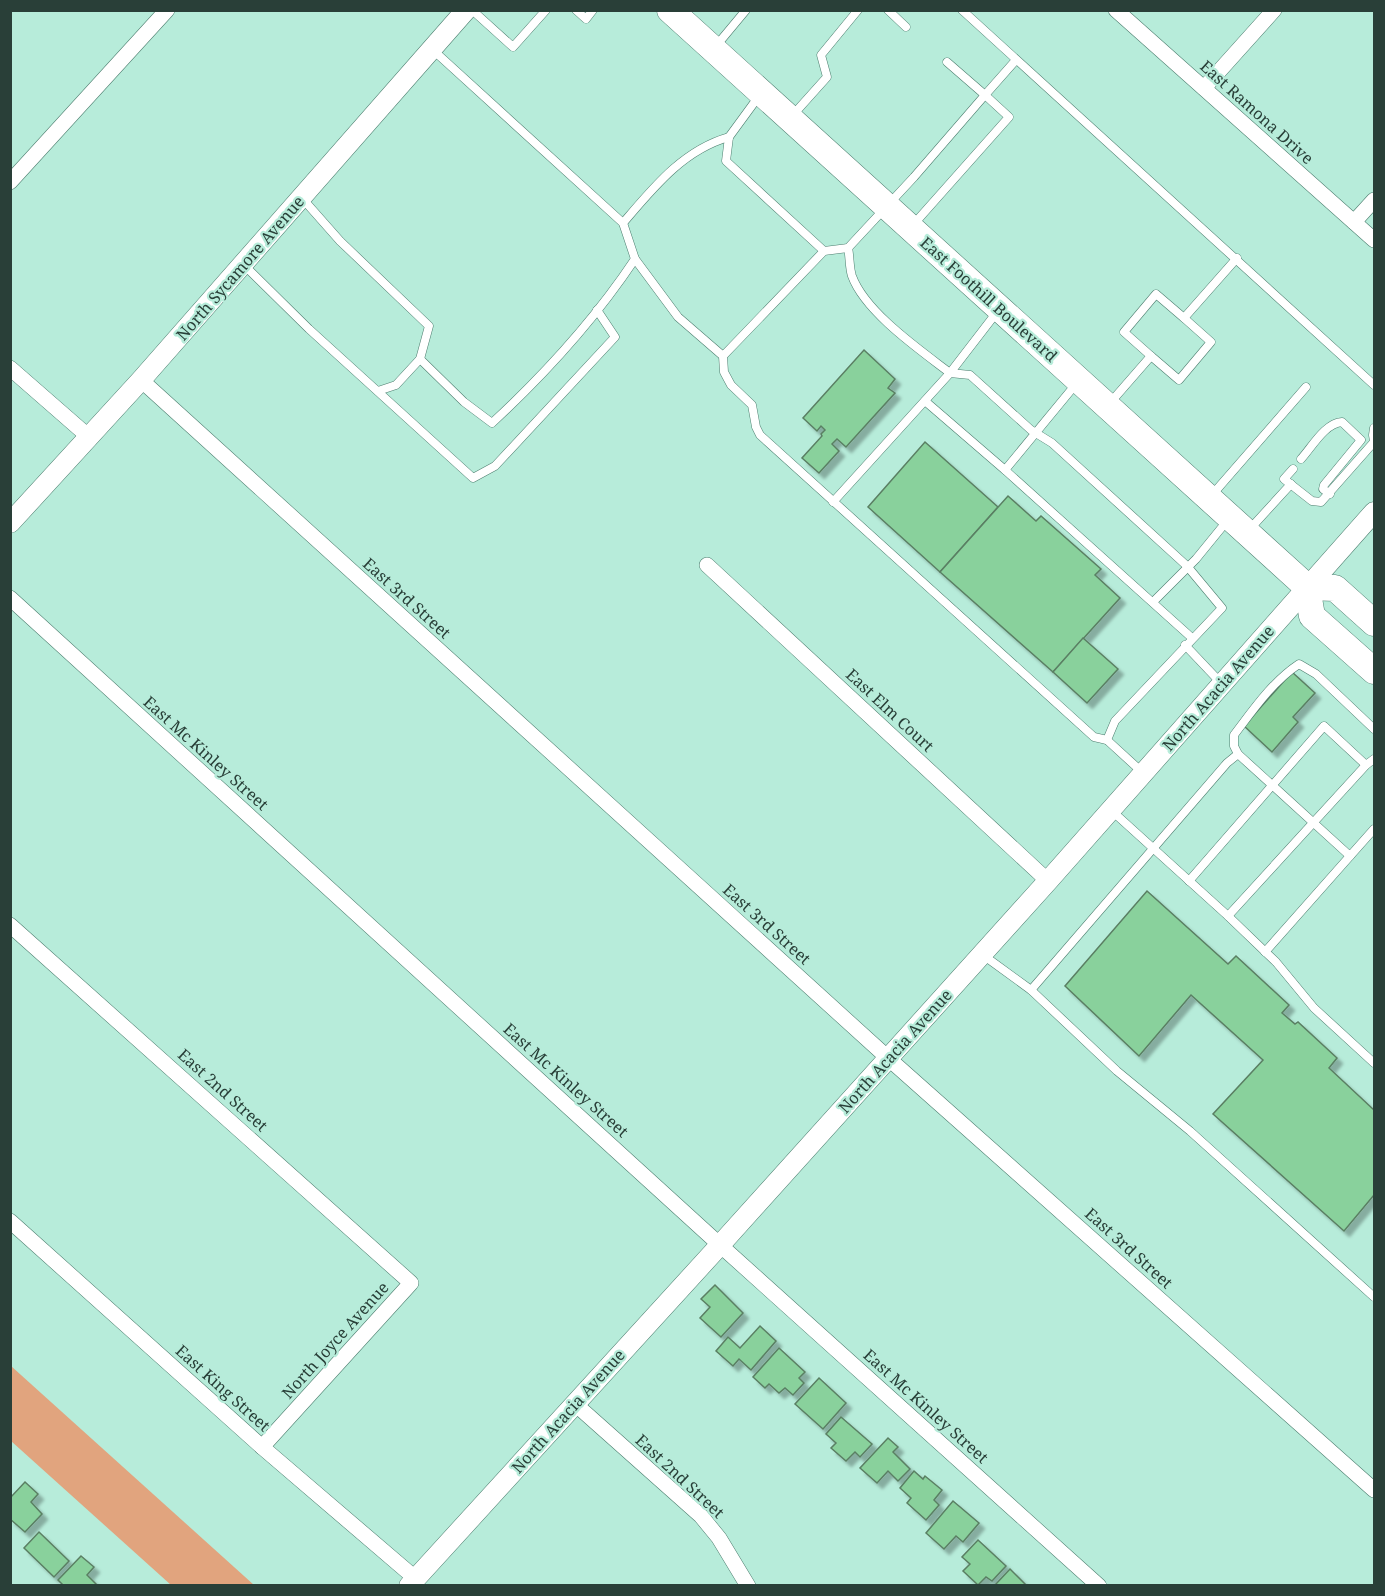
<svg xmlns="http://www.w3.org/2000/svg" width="1385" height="1596" font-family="'Noto Serif',serif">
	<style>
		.green { fill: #e1a47e }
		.building { fill: #89d19c; stroke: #5a7f63; stroke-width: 1.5; filter: url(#shadow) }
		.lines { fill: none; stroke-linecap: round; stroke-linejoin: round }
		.service-casing { stroke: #4d7e6f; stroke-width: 9 }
		.minor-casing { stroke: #4d7e6f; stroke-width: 16 }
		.tertiary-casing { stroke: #4d7e6f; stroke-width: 21 }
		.primary-casing { stroke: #4d7e6f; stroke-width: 27 }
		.service { stroke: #fff; stroke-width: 8 }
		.minor { stroke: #fff; stroke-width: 15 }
		.tertiary { stroke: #fff; stroke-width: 20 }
		.primary { stroke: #fff; stroke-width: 26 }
		.labels { text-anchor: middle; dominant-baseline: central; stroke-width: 4.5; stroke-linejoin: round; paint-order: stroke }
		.street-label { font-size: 16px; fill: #293f38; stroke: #b7ecda }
	</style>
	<defs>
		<filter id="shadow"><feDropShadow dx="5.5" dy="5.5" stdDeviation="1.5" flood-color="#0004"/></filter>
	</defs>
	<rect width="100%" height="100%" fill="#b7ecda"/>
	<path class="green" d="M11,1366L254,1585H171L11,1441Z"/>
	<g class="building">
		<path d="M864,350L895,379L888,388L895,393L846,447L837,439L832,444L839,451L819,473L802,458L822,436L821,434L825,430L821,426L817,431L803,418Z"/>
		<path d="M925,442L998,507L940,572L868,507Z"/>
		<path d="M1008,496L1036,521L1041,516L1101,569L1095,575L1120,598L1053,672L940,572Z"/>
		<path d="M1083,638L1118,669L1087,703L1053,672Z"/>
		<path d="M1292,672L1315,693L1293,717L1298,722L1272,752L1244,726Z"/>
		<path d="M1147,891L1228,964L1236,956L1289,1005L1282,1013L1295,1024L1298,1022L1337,1058L1329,1068L1374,1110V1195L1344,1231L1213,1114L1263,1060L1191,995L1139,1056L1065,986Z"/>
		<path d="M715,1285L743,1313L721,1337L700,1318L710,1307L701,1299Z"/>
		<path d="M760,1326L776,1341L751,1370L739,1359L733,1366L716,1351L728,1337L740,1348Z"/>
		<path d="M779,1348L805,1372L799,1378L804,1383L793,1395L785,1388L779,1393L769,1384L765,1388L753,1377Z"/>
		<path d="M819,1378L846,1403L823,1429L795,1404Z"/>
		<path d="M841,1417L872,1444L860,1457L855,1452L846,1461L831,1448L836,1443L826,1434Z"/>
		<path d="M888,1438L898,1447L893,1452L910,1469L898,1481L888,1471L877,1483L860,1468Z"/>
		<path d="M914,1471L923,1479L925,1476L942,1490L934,1500L939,1505L926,1520L907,1503L911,1498L900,1488Z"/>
		<path d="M25,1482L38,1494L31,1502L42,1514L25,1532L10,1519V1498Z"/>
		<path d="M953,1501L979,1523L963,1542L956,1536L944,1549L926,1533Z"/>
		<path d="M39,1532L69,1561L54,1577L24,1548Z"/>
		<path d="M978,1540L1006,1566L992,1581L986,1577L978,1585L963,1571L970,1564L962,1557Z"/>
		<path d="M81,1556L94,1567L87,1575L98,1586H64L58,1580Z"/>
		<path d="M1010,1569L1027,1586L995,1585Z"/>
	</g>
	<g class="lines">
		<g class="service-casing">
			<g id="service">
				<path d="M472,10L513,47L546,10"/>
				<path d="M576,10L586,19L593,10"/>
				<path d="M888,10L906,27"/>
				<path d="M962,10L1374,385"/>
				<path d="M716,46L746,10"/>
				<path d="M947,62L985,95L1016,60"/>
				<path d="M759,96L729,137L726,161L824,251"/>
				<path d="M792,116L827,77L821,55L858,10"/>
				<path d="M302,198L340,241L429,326L420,359L396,385L378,391"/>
				<path d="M623,223C653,188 683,150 729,137"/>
				<path d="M848,248C850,256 849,267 852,276C865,312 920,350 950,373L997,312"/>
				<path d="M635,259L678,317L723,356L824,251L848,248L914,177L985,95L1009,117L913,225"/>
				<path d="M244,265L309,329L473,478L495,466L615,337L597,310"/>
				<path d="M723,356L724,372L731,385L752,405L756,427L760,435L1094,737L1107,740"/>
				<path d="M1151,356L1124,332L1156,294L1184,318"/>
				<path d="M420,359L464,402L492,423C545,374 595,319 635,259L623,223L433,50"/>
				<path d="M925,401L1005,470L1076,384"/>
				<path d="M1110,403L1151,356L1179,380L1211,342L1184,318L1237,258"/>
				<path d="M1374,428L1373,435L1374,441"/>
				<path d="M1301,459C1312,447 1325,423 1342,422L1361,440L1324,485L1323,489L1330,494"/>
				<path d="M1293,469L1284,479L1312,501L1321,502L1374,442"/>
				<path d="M1005,470L1192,638"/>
				<path d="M1212,495L1306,387"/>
				<path d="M833,502L950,373L970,375L1031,430L1052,443L1187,566L1222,608L1115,721L1107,740L1142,772"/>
				<path d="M1249,530L1291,484"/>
				<path d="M1153,602L1196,559L1227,521"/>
				<path d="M1185,645L1221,683"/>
				<path d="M1238,754L1234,746V735C1253,710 1272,682 1299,664L1316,674L1374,729"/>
				<path d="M1112,811L1228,916L1276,962L1314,1008L1374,1063"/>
				<path d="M1189,881L1324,726L1366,765"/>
				<path d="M1228,916L1366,765L1374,759"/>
				<path d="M1265,952L1350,856"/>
				<path d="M983,955L1031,990L1117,1071L1190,1131L1374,1297"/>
				<path d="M1031,990L1227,763L1238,754L1350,856L1374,829"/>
			</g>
		</g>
		<g class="minor-casing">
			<g id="minor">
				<path d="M1116,10L1374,240"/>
				<path d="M1204,88L1274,10"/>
				<path d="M10,182L167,10"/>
				<path d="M1354,222L1374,200"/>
				<path d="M10,368L89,437"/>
				<path d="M141,380L888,1058L1374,1490"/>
				<path d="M707,565L1048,881"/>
				<path d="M10,598L720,1245L1099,1586"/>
				<path d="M10,925L411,1283L262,1447"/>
				<path d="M10,1221L262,1447L415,1578"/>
				<path d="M574,1403L701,1516L719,1538L748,1586"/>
			</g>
		</g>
		<g class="tertiary-casing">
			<g id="tertiary">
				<path d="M10,523L141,380L466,10"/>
				<path d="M409,1586L720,1245L1048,881L1374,512"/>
			</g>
		</g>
		<g class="primary-casing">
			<g id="primary">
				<path d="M670,10L1307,587L1312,616L1374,671"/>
				<path d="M1307,587L1335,588L1374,623"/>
			</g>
		</g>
		<use href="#service" class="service"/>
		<use href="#minor" class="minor"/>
		<use href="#tertiary" class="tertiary"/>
		<use href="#primary" class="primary"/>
	</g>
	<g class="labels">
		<g class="street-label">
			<text transform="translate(1257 112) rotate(42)">East Ramona Drive</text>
			<text transform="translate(240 268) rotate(-49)">North Sycamore Avenue</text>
			<text transform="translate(989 299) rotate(42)">East Foothill Boulevard</text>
			<text transform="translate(407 598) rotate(42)">East 3rd Street</text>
			<text transform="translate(1218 688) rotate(-49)">North Acacia Avenue</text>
			<text transform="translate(890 710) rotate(43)">East Elm Court</text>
			<text transform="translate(206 753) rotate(42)">East Mc Kinley Street</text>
			<text transform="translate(767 924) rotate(42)">East 3rd Street</text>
			<text transform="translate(895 1051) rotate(-48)">North Acacia Avenue</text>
			<text transform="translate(566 1080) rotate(42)">East Mc Kinley Street</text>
			<text transform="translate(223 1090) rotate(42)">East 2nd Street</text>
			<text transform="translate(1129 1248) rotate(42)">East 3rd Street</text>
			<text transform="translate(335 1340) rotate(-48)">North Joyce Avenue</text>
			<text transform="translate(223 1388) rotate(42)">East King Street</text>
			<text transform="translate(926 1406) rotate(42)">East Mc Kinley Street</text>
			<text transform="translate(568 1411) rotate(-48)">North Acacia Avenue</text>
			<text transform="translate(680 1476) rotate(43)">East 2nd Street</text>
		</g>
	</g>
	<rect width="1385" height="1596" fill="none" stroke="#293f38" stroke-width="24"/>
</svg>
